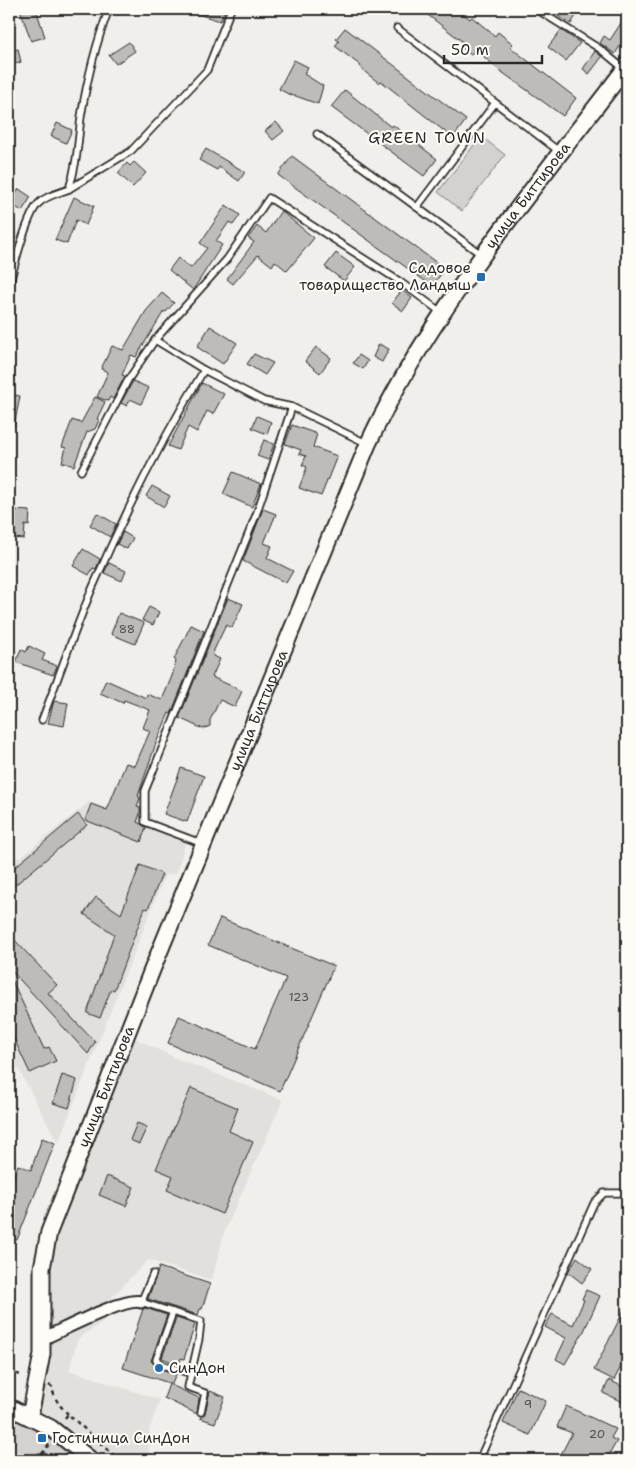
<svg xmlns="http://www.w3.org/2000/svg" width="636" height="1469" font-family="'Shantell Sans',sans-serif">
	<style>
		.built { fill: #e1e0dc }
		.green { fill: #d3d2cf; stroke: #7f7e7d }
		.building { fill: #bdbcb8; stroke: #2b2b2b }
		.lines { fill: none; stroke-linecap: round; stroke-linejoin: round }
		.service-casing { stroke: #2b2b2b; stroke-width: 9 }
		.minor-casing { stroke: #2b2b2b; stroke-width: 15 }
		.tertiary-casing { stroke: #2b2b2b; stroke-width: 19 }
		.path { stroke: #2b2b2b; stroke-width: 2.5; stroke-dasharray: 4 4; stroke-linecap: butt }
		.service { stroke: #fdfcf7; stroke-width: 5.5 }
		.minor { stroke: #fdfcf7; stroke-width: 11 }
		.tertiary { stroke: #fdfcf7; stroke-width: 15 }
		.poi-dot { fill: #1f6fb2; stroke: #fdfcf7; stroke-width: 2 }
		.labels { text-anchor: middle; dominant-baseline: central; stroke-width: 4; stroke-linejoin: round; paint-order: stroke }
		.number-label { font-size: 12px; fill: #504f4e }
		.street-label { font-size: 15px; fill: #2b2b2b; stroke: #fdfcf7 }
		.poi-label { font-size: 15px; fill: #2b2b2b; stroke: #fdfcf7; text-anchor: start }
		.neighbourhood-label { font-size: 16px; letter-spacing: 1px; fill: #2b2b2b; stroke: #fdfcf7 }
	</style>
	<rect width="100%" height="100%" fill="#f0efeb"/>
	<filter id="ink" filterUnits="userSpaceOnUse"><feTurbulence type="fractalNoise" baseFrequency=".02" numOctaves="2"/><feDisplacementMap in="SourceGraphic" scale="10" xChannelSelector="R" yChannelSelector="G"/><feConvolveMatrix kernelMatrix="1 2 1 2 8 2 1 2 1" color-interpolation-filters="sRGB"/></filter>
	<g filter="url(#ink)">
		<g class="built">
			<path d="M116,782L145,791V822L187,837L176,874L165,875L58,1143L9,1051V855L20,858L89,802L106,808Z"/>
			<path d="M126,1034L178,1059L283,1100L224,1233L212,1280L148,1260L112,1297V1315L78,1339L69,1370L160,1400L149,1430V1460H91L30,1416L42,1268Z"/>
		</g>
		<g class="green">
			<path d="M481,136L505,155L462,211L438,192Z"/>
			<path d="M9,1407L91,1460H9Z"/>
		</g>
		<g class="building">
			<path d="M20,9H36L45,37L31,41Z"/>
			<path d="M188,9H225L220,21L188,11Z"/>
			<path d="M420,9H457L470,19L472,17L495,36L498,32L513,44L510,47L576,98L563,116L499,70L475,49L471,55L460,46L463,42Z"/>
			<path d="M563,9H580L571,24L558,16Z"/>
			<path d="M627,14V35L615,54L600,43L604,36L610,40Z"/>
			<path d="M345,28L466,120L453,138L381,81L379,83L360,68L361,66L335,46L339,41L336,39Z"/>
			<path d="M561,30L580,43L566,61L548,47Z"/>
			<path d="M129,42L135,51L116,64L109,55Z"/>
			<path d="M18,49L21,62L9,65V51Z"/>
			<path d="M595,51L602,57L589,74L583,69Z"/>
			<path d="M294,60L308,67L304,74L323,86L318,104L293,95L292,96L279,89Z"/>
			<path d="M345,90L391,127L393,125L437,159L424,176L331,107Z"/>
			<path d="M276,122L284,131L273,140L265,131Z"/>
			<path d="M57,123L72,130L66,143L51,136Z"/>
			<path d="M206,149L245,172L239,181L219,167L217,170L199,160Z"/>
			<path d="M292,156L445,269L432,286L278,175Z"/>
			<path d="M134,162L146,173L133,187L118,173L127,163L130,166Z"/>
			<path d="M19,189L31,197L22,211L9,203Z"/>
			<path d="M74,197L94,206L86,225L76,220L67,244L55,240Z"/>
			<path d="M226,205L240,215L233,225L229,222L216,241L222,245L193,290L169,270L178,258L191,268L207,248L200,243Z"/>
			<path d="M281,211L314,238L287,271L275,261L272,266L258,255L233,284L227,279L254,242L248,238L257,226L266,233Z"/>
			<path d="M336,253L355,267L344,281L325,267Z"/>
			<path d="M402,290L412,298L403,311L392,303Z"/>
			<path d="M162,293L174,303L166,312L164,311L136,357L131,355L122,375L125,376L113,399L110,397L108,401L97,397L108,372L101,369L112,346L123,350L146,311Z"/>
			<path d="M210,326L237,343L223,364L197,347Z"/>
			<path d="M379,344L389,349L382,362L373,357Z"/>
			<path d="M316,347L331,358L320,373L305,361Z"/>
			<path d="M254,354L273,363L265,375L247,364Z"/>
			<path d="M359,355L368,361L363,369L353,363Z"/>
			<path d="M133,381L149,388L141,404L130,399L127,406L121,403Z"/>
			<path d="M202,383L224,394L213,414L207,411L197,432L188,427L178,450L168,446Z"/>
			<path d="M9,394L20,396L14,427H9Z"/>
			<path d="M95,397L105,402L97,419L99,420L95,429L87,432L74,466L62,462L66,448L62,447L72,420L81,423Z"/>
			<path d="M257,416L271,422L267,434L252,428Z"/>
			<path d="M292,425L317,434L313,447L337,456L321,496L299,488L307,467L302,465L306,456L299,454L301,450L285,444Z"/>
			<path d="M264,440L274,444L268,460L257,456Z"/>
			<path d="M233,472L261,484L252,507L223,494Z"/>
			<path d="M152,486L170,496L164,507L146,496Z"/>
			<path d="M263,509L276,514L264,543L272,546L267,558L293,571L286,583L243,561Z"/>
			<path d="M14,510L30,511L29,526L25,525L24,539L13,538Z"/>
			<path d="M97,513L116,524L110,537L90,525Z"/>
			<path d="M123,532L133,538L127,549L117,544Z"/>
			<path d="M83,549L100,559L96,569L93,568L89,575L73,566Z"/>
			<path d="M109,563L126,571L122,581L104,573Z"/>
			<path d="M228,598L243,604L232,628L226,625L214,650L213,656L220,659L212,677L242,691L235,707L220,700L210,720V726L203,729L179,718Z"/>
			<path d="M149,607L159,612L153,625L142,620Z"/>
			<path d="M119,613L144,623L135,644L111,634Z"/>
			<path d="M191,625L204,631L171,714L169,713L156,743L138,796L140,798L137,807L140,808V814L137,822L146,827L141,842L85,820L91,804L107,810L126,763L135,766L150,731L143,728L150,710L124,700L123,703L100,693L106,680L146,698L147,694L162,700L172,676L176,661L174,659Z"/>
			<path d="M29,646L45,654L42,660L57,666L53,675L16,662L21,649L26,652Z"/>
			<path d="M54,701L68,703L64,726L48,723Z"/>
			<path d="M181,768L204,776L187,822L164,814Z"/>
			<path d="M78,814L87,825L9,890V872Z"/>
			<path d="M140,865L162,874L148,909L145,908L114,990L111,989L100,1018L87,1013L114,934L84,914L96,897L121,914Z"/>
			<path d="M220,918L334,966L280,1091L168,1043L179,1016L255,1049L286,978L208,945Z"/>
			<path d="M9,934L57,985L48,993L95,1042L88,1054L9,968Z"/>
			<path d="M9,974L44,1049L49,1047L56,1061L30,1073L9,1028Z"/>
			<path d="M62,1075L77,1080L69,1108L53,1103Z"/>
			<path d="M191,1088L238,1108L229,1131L253,1142L222,1214L167,1190L173,1176L156,1169Z"/>
			<path d="M137,1123L147,1127L139,1144L130,1140Z"/>
			<path d="M42,1138L55,1143L17,1240L9,1237V1189L18,1165L31,1170Z"/>
			<path d="M107,1176L134,1187L126,1206L99,1195Z"/>
			<path d="M577,1257L592,1269L582,1283L568,1272Z"/>
			<path d="M159,1267L210,1284L202,1309H200L198,1315L148,1299Z"/>
			<path d="M586,1290L600,1296L584,1331L565,1364L556,1359L566,1338L545,1327L552,1314L573,1325L584,1300L582,1299Z"/>
			<path d="M627,1304V1355L614,1380L594,1370Z"/>
			<path d="M145,1308L167,1315L151,1361L161,1369L176,1374L172,1384L123,1368L143,1309Z"/>
			<path d="M176,1318L195,1324L184,1359L181,1358L179,1365L162,1358Z"/>
			<path d="M609,1380L627,1389V1404L603,1393Z"/>
			<path d="M169,1384L199,1398L197,1414L164,1398Z"/>
			<path d="M518,1388L546,1401L530,1435L503,1423Z"/>
			<path d="M210,1391L225,1397L215,1423L200,1418L205,1413Z"/>
			<path d="M566,1406L616,1429L611,1438L617,1441L606,1460H558L572,1433L557,1427Z"/>
		</g>
		<g class="lines">
			<g class="service-casing">
				<g id="service">
					<path d="M536,9L600,49L623,68"/>
					<path d="M397,28L560,152"/>
					<path d="M317,134L482,255"/>
					<path d="M69,189L131,151L207,70L231,9"/>
					<path d="M417,207L495,103"/>
					<path d="M9,286C14,268 26,217 38,204C45,196 59,193 69,189C77,165 78,142 81,117C87,80 96,43 109,9"/>
					<path d="M155,340L204,370L264,401L292,407L368,444"/>
					<path d="M81,471L128,380L155,340L227,259L269,198L399,281L442,313"/>
					<path d="M42,720C59,676 74,632 92,589C124,514 162,439 204,370"/>
					<path d="M203,844L145,822V791L256,515L292,407"/>
					<path d="M153,1274L141,1302L201,1321L199,1339L188,1387L205,1393L201,1412"/>
					<path d="M173,1312L156,1360L163,1365L192,1374"/>
					<path d="M479,1460L594,1203L604,1193H622L627,1196"/>
				</g>
			</g>
			<g class="minor-casing">
				<path id="minor" d="M42,1339C61,1331 126,1296 141,1302"/>
			</g>
			<g class="tertiary-casing">
				<g id="tertiary">
					<path d="M9,1407L51,1428L91,1460"/>
					<path id="s1" d="M30,1416L42,1354V1268L49,1232L152,970L368,444C433,305 536,187 627,66"/>
				</g>
			</g>
			<g class="path">
				<path d="M620,154L627,160"/>
				<path d="M16,1374L23,1375"/>
				<path d="M49,1385L52,1387C54,1399 60,1406 68,1414"/>
				<path d="M65,1418L68,1414L119,1460"/>
				<path d="M42,1454L49,1444"/>
			</g>
			<use href="#service" class="service"/>
			<use href="#minor" class="minor"/>
			<use href="#tertiary" class="tertiary"/>
		</g>
	</g>
	<g class="poi-dot">
		<rect x="476" y="272" width="10" height="10" rx="2.5"/>
		<circle cx="159" cy="1368" r="5"/>
		<rect x="37" y="1433" width="10" height="10" rx="2.5"/>
	</g>
	<g class="labels">
		<g class="number-label">
			<text x="127" y="629">88</text>
			<text x="299" y="997">123</text>
			<text x="528" y="1404">9</text>
			<text x="597" y="1434">20</text>
		</g>
		<g class="street-label">
			<text stroke="none"><textPath href="#s1" startOffset="1332">улица Биттирова</textPath></text>
			<text stroke="none"><textPath href="#s1" startOffset="748">улица Биттирова</textPath></text>
			<text stroke="none"><textPath href="#s1" startOffset="342">улица Биттирова</textPath></text>
		</g>
		<g class="poi-label">
			<text x="471" y="268" text-anchor="end">Садовое<tspan x="471" dy="17">товарищество Ландыш</tspan></text>
			<text x="169" y="1368">СинДон</text>
			<text x="52" y="1438">Гостиница СинДон</text>
		</g>
		<g class="neighbourhood-label">
			<text x="427" y="137">GREEN TOWN</text>
		</g>
	</g>
	<rect width="636" height="1469" fill="none" stroke="#fdfcf7" stroke-width="30"/>
	<rect x="15" y="15" width="606" height="1439" fill="none" stroke="#2b2b2b" stroke-width="2" filter="url(#ink)"/>
	<path d="M444 55v8h98v-8" fill="none" stroke="#2b2b2b" stroke-width="2.5"/>
	<text x="451" y="55" font-size="15" fill="#2b2b2b" stroke="#fdfcf7" stroke-width="4" paint-order="stroke">50 m</text>
</svg>
